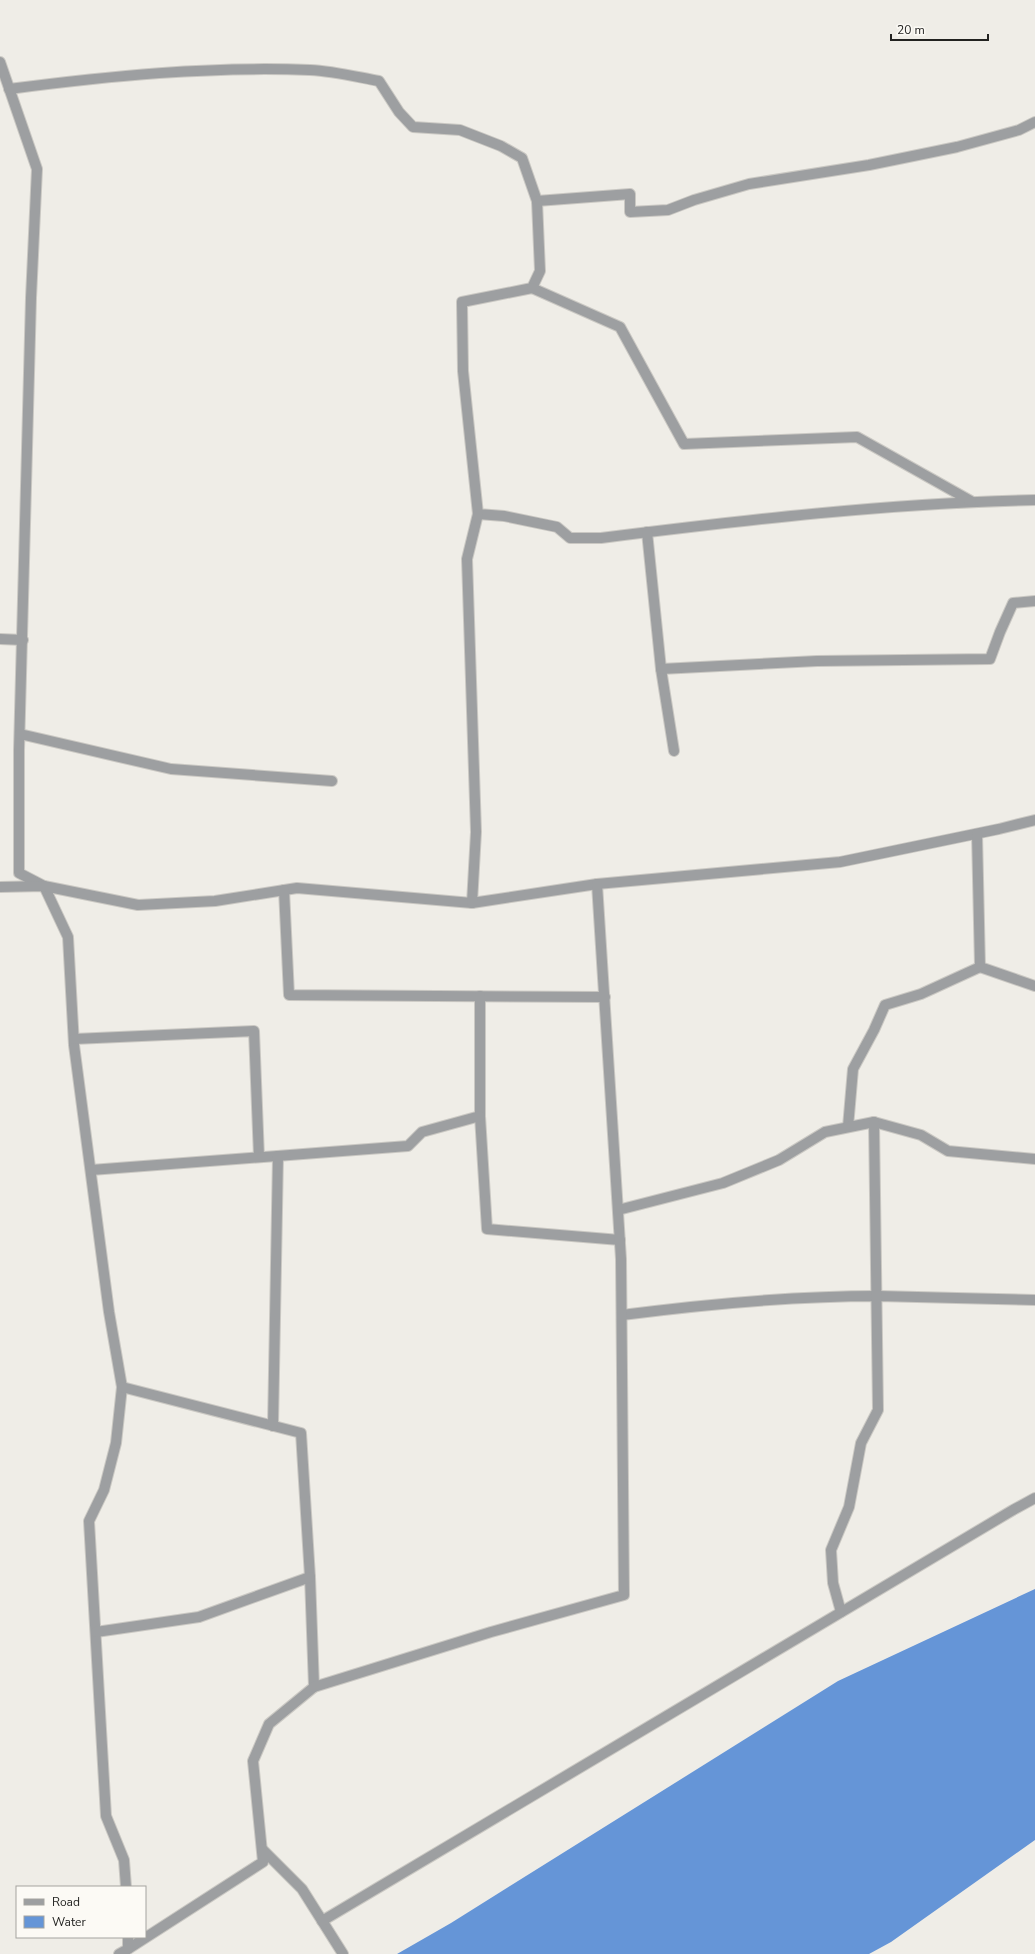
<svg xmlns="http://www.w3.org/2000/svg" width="1035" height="1954" font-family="'Nunito Sans',sans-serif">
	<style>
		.water { fill: #6595d7 }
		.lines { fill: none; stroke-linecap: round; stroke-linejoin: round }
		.minor-casing { stroke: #cac8c3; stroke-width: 12 }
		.minor { stroke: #9d9fa1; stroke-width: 10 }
	</style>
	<rect width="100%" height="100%" fill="#efede7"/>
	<path class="water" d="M1035,1589V1840L891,1942L869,1954H397L451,1923L838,1681Z"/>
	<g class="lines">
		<g class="minor-casing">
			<g id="minor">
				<path d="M0,62L37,169L31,298L19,750V873L44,886L68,937L74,1045L109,1312L122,1387L116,1443L104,1490L89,1521L106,1816L124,1860L126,1887"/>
				<path d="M9,89C109,76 209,66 310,70C333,71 357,77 379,81L399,112L413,127L460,130L501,146L522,158L537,201L630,194V212L668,210L694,200L749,184L869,165L957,147L1019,130L1035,122"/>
				<path d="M537,201L540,271L532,288L462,302L463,371L478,514L504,516L557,527L570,538H601C745,520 890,503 1035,500"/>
				<path d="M532,288L620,327L684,444L857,437L971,501"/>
				<path d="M647,532L661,669L674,751"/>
				<path d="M0,639L23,640"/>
				<path d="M661,669L817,661L990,659L1000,632L1013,603L1035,601"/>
				<path d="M20,734L171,769L332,781"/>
				<path d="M0,887L44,886L138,905L215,901L297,888L472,903L597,884L840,862L999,829L1035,820"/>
				<path d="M284,890L289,995L605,997"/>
				<path d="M472,903L476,832L467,559L478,514"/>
				<path d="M980,967L1035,986"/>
				<path d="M480,996V1116L487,1229L620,1240"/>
				<path d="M74,1039L254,1031L259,1157"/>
				<path d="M848,1127L853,1069L874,1030L885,1005L921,994L980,967L977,834"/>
				<path d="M91,1170L408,1146L422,1132L480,1116"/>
				<path d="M618,1210L723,1183L779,1160L825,1132L874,1122L921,1135L948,1151L1035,1159"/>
				<path d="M622,1315C707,1304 792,1296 878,1296C930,1297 983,1299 1035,1300"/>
				<path d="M122,1387L301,1433L310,1577L314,1687L269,1724L253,1761L263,1862L128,1949"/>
				<path d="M273,1426L278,1156"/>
				<path d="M841,1612L833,1583L831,1550L849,1507L861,1443L878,1410L874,1122"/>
				<path d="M96,1632L199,1617L310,1577"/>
				<path d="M314,1687L491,1632L624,1595L621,1259L597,884"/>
				<path d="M262,1849L302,1889L343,1954"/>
				<path d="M322,1921L1013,1510L1035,1498"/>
				<path d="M119,1954L128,1949V1937"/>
			</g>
		</g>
		<use href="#minor" class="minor"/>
	</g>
	<rect x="16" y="1886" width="130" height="52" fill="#fcfaf5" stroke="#a5a4a0"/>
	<rect x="24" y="1899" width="20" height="6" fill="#9d9fa1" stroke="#a5a4a0"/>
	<text x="52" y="1906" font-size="12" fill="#222220">Road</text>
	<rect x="24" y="1916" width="20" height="12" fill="#6595d7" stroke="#a5a4a0"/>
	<text x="52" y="1926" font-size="12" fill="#222220">Water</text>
	<path d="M891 34v6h97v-6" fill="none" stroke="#222220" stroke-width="2"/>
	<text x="897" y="34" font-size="12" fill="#222220" stroke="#fcfaf5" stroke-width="3" paint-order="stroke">20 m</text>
</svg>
